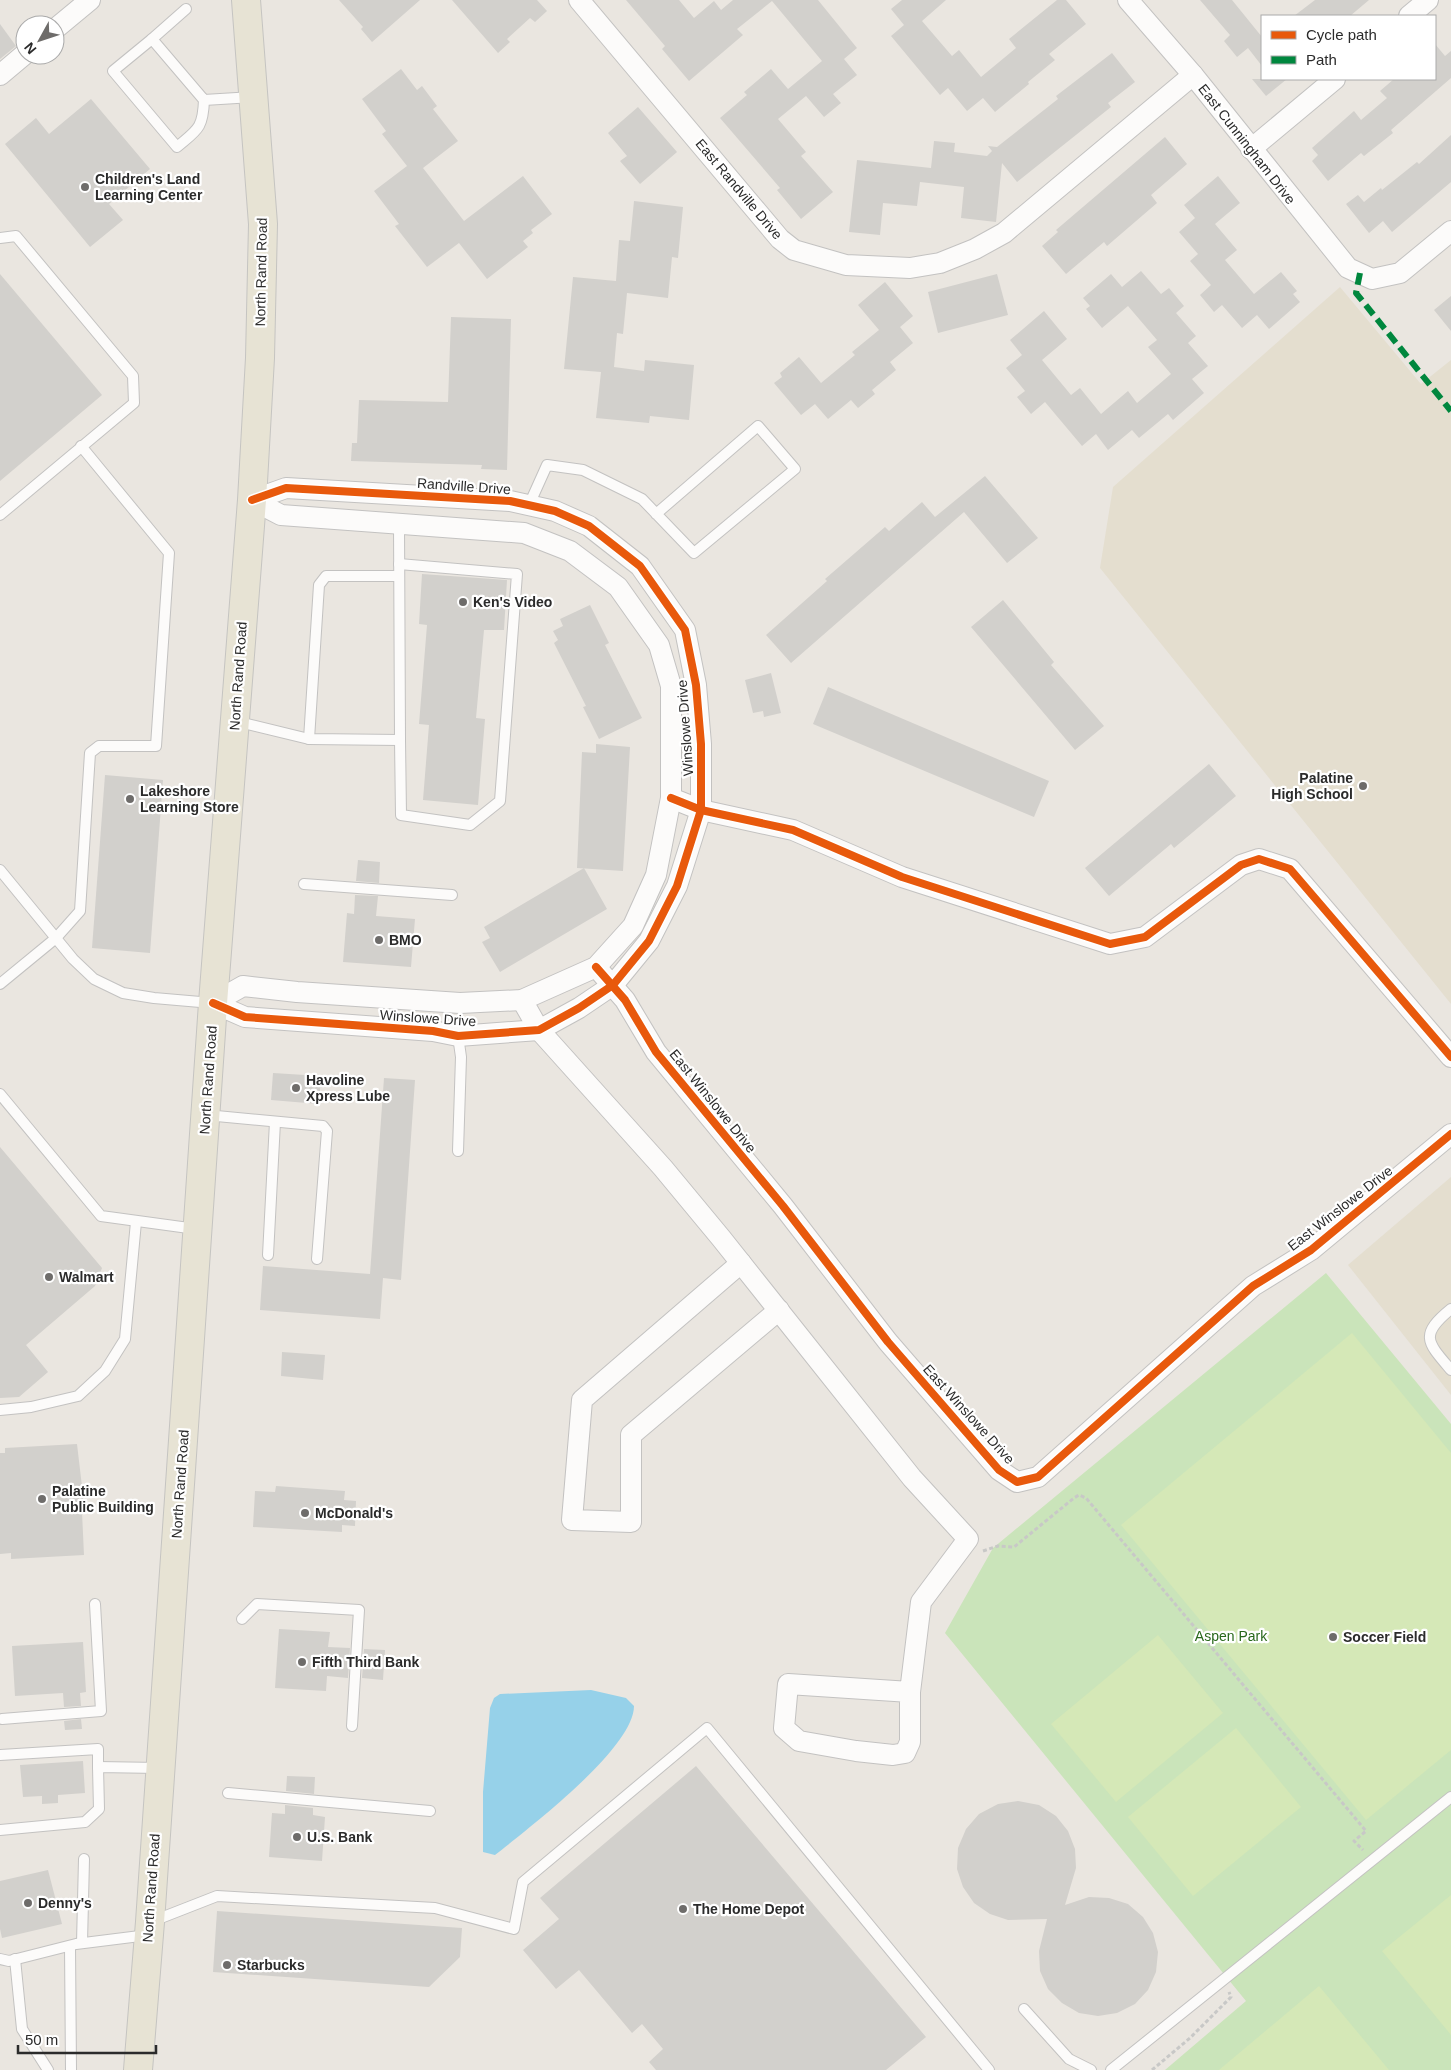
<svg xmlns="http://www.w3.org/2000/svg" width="1451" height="2070" font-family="Helvetica,sans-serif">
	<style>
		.education { fill: #e4decf }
		.green { fill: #cae4ba }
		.pitch { fill: #d5e8b7 }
		.water { fill: #96d1e9 }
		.building { fill: #d2d0cc }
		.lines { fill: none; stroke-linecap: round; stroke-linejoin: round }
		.service-casing { stroke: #c3c2c1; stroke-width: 12 }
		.minor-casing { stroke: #c3c2c1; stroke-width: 22 }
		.primary-casing { stroke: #c5c4c1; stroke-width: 30 }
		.path { stroke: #c8c8c7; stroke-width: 3; stroke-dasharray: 4 2.5; stroke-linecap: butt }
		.service { stroke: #fcfbfa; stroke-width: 10 }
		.minor { stroke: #fcfbfa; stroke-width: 20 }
		.primary { stroke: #e7e3d4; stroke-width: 28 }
		.quiet { stroke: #00873e; stroke-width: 6; stroke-dasharray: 12 6; stroke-linecap: butt }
		.cycleway-casing { stroke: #fff; stroke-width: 11 }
		.cycleway { stroke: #e8590c; stroke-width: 8 }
		.poi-dot { fill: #6e6c6a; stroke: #fff; stroke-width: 2 }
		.labels { text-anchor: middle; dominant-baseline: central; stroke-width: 4.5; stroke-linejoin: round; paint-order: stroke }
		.street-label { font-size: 14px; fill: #2b2b2b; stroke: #fff }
		.poi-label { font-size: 14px; font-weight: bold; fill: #2b2b2b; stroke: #fff; text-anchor: start }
		.park-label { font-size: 14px; fill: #28681b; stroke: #fff }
	</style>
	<rect width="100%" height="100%" fill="#eae6e0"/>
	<g class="education">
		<path d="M1340,287L1421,384L1451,360V1004L1100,568L1113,487Z"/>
		<path d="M1451,1177V1395L1348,1265Z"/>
	</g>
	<path class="green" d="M1326,1273L1451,1424V2070H1165L1246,2001L945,1633L993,1548Z"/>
	<g class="pitch">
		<path d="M1352,1333L1451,1453V1750L1366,1820L1121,1525Z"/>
		<path d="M1158,1635L1223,1713L1116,1802L1051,1724Z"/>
		<path d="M1236,1728L1301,1807L1193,1896L1128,1817Z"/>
		<path d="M1451,1895V2035L1382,1951Z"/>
		<path d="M1319,1986L1389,2070H1219Z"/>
	</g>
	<path class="water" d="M591,1690L626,1698L634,1706C634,1748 529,1828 495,1855L483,1852V1792L490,1708L494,1698L500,1694Z"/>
	<g class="building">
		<path d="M339,0H420L372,42L361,29L363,27Z"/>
		<path d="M452,0H537L547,11L535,22L530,18L507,39L510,42L498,53Z"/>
		<path d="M626,0H679L694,18L714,1L721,10L733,0H818L857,48L844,59L857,75L833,94L841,103L824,117L806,96L778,119L806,152L801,156L833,192L801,219L777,190L780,188L720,118L747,95L744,92L771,69L788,89L822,61L772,1L737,29L743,35L689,81L662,49L665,46Z"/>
		<path d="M902,0H946L922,21L952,56L959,50L981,77L1016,48L1009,39L1057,0H1066L1086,24L1049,54L1055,60L1028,82L1029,84L995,112L983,98L967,111L948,88L940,95L891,36L904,25L891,9Z"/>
		<path d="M1200,0H1232L1262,37V66L1248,48L1237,57L1224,41L1230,35Z"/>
		<path d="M1315,0H1369L1350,16H1294Z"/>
		<path d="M0,24L16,46L0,59Z"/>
		<path d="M1435,44L1445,56L1451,51V78L1391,130L1393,133L1364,156L1361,153L1328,181L1312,161L1318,155L1312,148L1354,111L1361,120L1387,98L1380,91L1394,79H1435Z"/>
		<path d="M1112,53L1135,82L1108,103L1111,107L1017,182L1002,163L996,222L961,218L964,187L920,182L917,206L883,203L880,235L849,232L857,160L931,168L934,141L955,143L954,152L987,156L992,151L988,146L997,147L1058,99L1056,96Z"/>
		<path d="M401,69L417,90L422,86L437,106L433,109L458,141L423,168L464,221L523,176L552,214L531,230L533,233L523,241L528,247L487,279L459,243L427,267L395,226L399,224L374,191L407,166L382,134L386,131L362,99Z"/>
		<path d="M1252,79H1287L1266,96Z"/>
		<path d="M91,99L150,169L109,204L123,220L90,247L5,144L36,118L49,134Z"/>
		<path d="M638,107L677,152L640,184L620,161L627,156L608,133Z"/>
		<path d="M1451,135V182L1392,232L1383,221L1369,233L1346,204L1358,195L1364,202L1381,188L1382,190L1417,162L1419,164Z"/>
		<path d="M1165,137L1187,164L1151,195L1157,203L1107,246L1104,242L1066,274L1042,246L1058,232L1056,230Z"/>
		<path d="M1218,176L1240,203L1215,224L1237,250L1225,260L1254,294L1281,272L1297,291L1293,294L1300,302L1269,329L1257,315L1242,328L1222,305L1214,312L1200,295L1211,285L1190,261L1198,254L1179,232L1195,218L1184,205Z"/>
		<path d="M634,201L683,207L678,258L672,257L668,298L627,293L623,334L617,333L614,367L644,371L645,360L694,365L689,420L650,416L649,423L596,418L601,372L564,369L573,277L616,281L619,240L630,241Z"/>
		<path d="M1141,271L1161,294L1169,288L1184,306L1176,313L1196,336L1188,343L1208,366L1192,379L1204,393L1173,420L1168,414L1139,438L1132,430L1108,450L1096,434L1082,446L1045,402L1031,414L1017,397L1025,391L1006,368L1022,355L1010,340L1044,311L1067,339L1042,360L1071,395L1080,388L1101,414L1128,391L1137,403L1171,374L1148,347L1157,340L1128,306L1102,328L1086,309L1090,306L1083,298L1111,274L1122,287Z"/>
		<path d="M0,274L102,395L0,481Z"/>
		<path d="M997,274L1008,315L938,333L928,292Z"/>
		<path d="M885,282L913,316L900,327L913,343L890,362L896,370L872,390L875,394L858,408L851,400L828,419L815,404L801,415L774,383L782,377L780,373L799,357L821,383L855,355L852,352L879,330L858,305Z"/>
		<path d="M1451,296V331L1434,310Z"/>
		<path d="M451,317L511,319L507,470L481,469L482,465L351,461L352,443H357L359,400L448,402Z"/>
		<path d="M985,476L1038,538L1007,563L964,512L791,663L766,635L827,581L825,579L885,527L889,531L922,502L935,517Z"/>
		<path d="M422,574L507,580L504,630H484L476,718L485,719L478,805L423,800L429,725L419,724L427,625L419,624Z"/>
		<path d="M1003,600L1054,662L1051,665L1104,726L1075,750L971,627Z"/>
		<path d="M590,605L609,643L605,645L642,718L599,739L583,707L586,706L554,643L558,640L553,631L563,626L560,619Z"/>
		<path d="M771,673L781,713L764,717L763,711L753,713L745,680Z"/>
		<path d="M828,687L1049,781L1034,817L813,724Z"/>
		<path d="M596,744L630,747L623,871L577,868L582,752L596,753Z"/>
		<path d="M1209,764L1236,796L1174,848L1171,844L1109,896L1085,868Z"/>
		<path d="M105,775L163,780L150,953L92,948Z"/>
		<path d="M358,860L380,862L379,883L356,881Z"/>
		<path d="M584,868L607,909L500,972L482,942L490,938L484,927Z"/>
		<path d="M355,895L378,896L376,916L415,919L411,967L343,962L347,913L354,914Z"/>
		<path d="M273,1073L321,1076L319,1104L271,1100Z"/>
		<path d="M384,1078L415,1080L401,1280L383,1278L380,1319L260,1310L263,1266L370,1274Z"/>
		<path d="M0,1147L102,1268L95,1286L26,1345L48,1372L19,1397L0,1398Z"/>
		<path d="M282,1352L325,1355L323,1380L281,1376Z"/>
		<path d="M77,1444L85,1512H82L84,1555L11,1559V1553L0,1554V1453H5V1448Z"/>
		<path d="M276,1486L345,1491L344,1500L356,1501L355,1526L342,1525V1532L253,1527L255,1491L275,1492Z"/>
		<path d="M279,1629L330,1632L328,1647L350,1648L348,1678L327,1676L326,1691L275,1688Z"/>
		<path d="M83,1642L86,1692L80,1693L81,1706L64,1707L63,1693L15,1696L12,1646Z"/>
		<path d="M364,1649L385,1650L383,1680L362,1678Z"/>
		<path d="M81,1719L82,1729L65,1730L64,1721Z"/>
		<path d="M83,1761L85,1793L58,1795V1803L42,1804V1796L23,1797L20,1765Z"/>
		<path d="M696,1766L926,2037L886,2070H656L649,2062L663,2049L642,2024L632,2033L579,1970L556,1989L523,1950L559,1919L540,1898Z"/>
		<path d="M287,1776L315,1777L314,1794L286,1791Z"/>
		<path d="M1018,1801L1039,1805L1056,1816L1068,1831L1075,1849L1076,1868L1065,1905L1089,1897L1109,1898L1128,1904L1143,1917L1153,1933L1158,1952L1156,1972L1148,1990L1135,2004L1117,2013L1098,2016L1079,2013L1062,2003L1048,1989L1040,1971L1039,1951L1047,1919L1008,1920L990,1914L974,1903L963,1887L957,1869L958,1848L966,1829L979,1814L998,1804Z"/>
		<path d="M285,1805L313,1808V1815L325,1817L322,1861L269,1857L272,1813L285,1814Z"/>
		<path d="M48,1870L62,1924L2,1938L0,1929V1881Z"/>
		<path d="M217,1911L462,1928L460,1957L429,1987L213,1972Z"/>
	</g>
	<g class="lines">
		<g class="service-casing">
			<g id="service">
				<path d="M152,39L186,9"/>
				<path d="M204,100C203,129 197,130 177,147L113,71L152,39L204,100L253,97"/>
				<path d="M0,238L16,236L133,376L134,403L0,515"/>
				<path d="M529,505L547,465L583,470L642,499L694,553L795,469L758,426L656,514"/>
				<path d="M399,564L517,574L500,801L470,825L401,815L400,740"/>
				<path d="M235,721L309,739L400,740L399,524"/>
				<path d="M309,739L319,585L326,576H399"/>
				<path d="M0,870L73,959L94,979L123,993L154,998L212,1003"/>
				<path d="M304,884L452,895"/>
				<path d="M0,984L56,938L80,911L90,753L99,746H156L169,553L81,446"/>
				<path d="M458,1036L461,1057L458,1151"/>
				<path d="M0,1094L101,1216L196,1229"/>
				<path d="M206,1115L323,1126L327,1131L317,1259"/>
				<path d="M268,1255L275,1122"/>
				<path d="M1451,1309C1419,1335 1427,1342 1451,1370"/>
				<path d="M0,1410L31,1407L78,1396L105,1371L125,1339L136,1222"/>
				<path d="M242,1619L257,1604L359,1610L352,1726"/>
				<path d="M2,1719L101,1711L95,1604"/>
				<path d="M0,1755L98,1749V1767"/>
				<path d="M228,1793L430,1811"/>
				<path d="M0,1830L85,1822L99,1809L98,1767L159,1768"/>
				<path d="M153,1921L217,1896L435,1908L514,1929L523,1882L707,1728L989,2070"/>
				<path d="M82,1943L84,1859"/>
				<path d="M70,1946L71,2070"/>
				<path d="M0,1959L9,1961L76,1944L148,1935"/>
				<path d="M15,1959L22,2029L48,2070"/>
				<path d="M1024,2009L1069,2059L1091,2070"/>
				<path d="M1111,2070L1451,1797"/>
			</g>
		</g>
		<g class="minor-casing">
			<g id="minor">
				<path d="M579,0L780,239L794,250L846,265L910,268L940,263L975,249L1004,233L1193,75"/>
				<path d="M1128,0L1193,75L1348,268L1372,279L1400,273L1451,231"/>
				<path d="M1409,16L1428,0"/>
				<path d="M55,29L90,0"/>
				<path d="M0,75L25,54"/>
				<path d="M1251,149L1335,79"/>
				<path d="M671,798L701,810L793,830L902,877L1110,944L1145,937L1241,865L1259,859L1290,869L1451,1057"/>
				<path d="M596,967L625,1000L656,1052L783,1206L888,1342L999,1470L1017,1482L1038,1477L1253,1286L1311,1250L1451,1134"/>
				<path d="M522,1000L539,1030L663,1168L721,1238L912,1478L968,1539L921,1602L910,1692L788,1684L784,1728L799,1741L856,1751L893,1755L905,1753L910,1742V1692"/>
				<path d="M213,1003L245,1017L433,1031L458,1036L539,1030L579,1008L613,985L649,941L677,886L701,810V744L696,685L685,630L640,566L589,526L555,511L510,501L286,488L252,500"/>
				<path d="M213,1003L243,986L297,992L460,1003L522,1000L596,967L633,926L656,875L671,798V686L659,645L618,587L570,551L524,533L281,515L252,500"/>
				<path d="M741,1263L582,1400L572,1520L631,1522V1435L779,1310"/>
			</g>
		</g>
		<g class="primary-casing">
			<path id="primary" d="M138,2070L150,1922L213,1003L252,500L260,358L263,224L246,0"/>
		</g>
		<g class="path">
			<path d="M983,1551L998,1546L1014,1547L1074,1498L1079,1495L1086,1498L1366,1831L1354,1841L1363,1850"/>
			<path d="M1152,2070L1190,2038L1231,1997L1229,1992"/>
		</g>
		<use href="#service" class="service"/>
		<use href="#minor" class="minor"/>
		<use href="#primary" class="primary"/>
		<path class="quiet" d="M1360,273L1356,293L1451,411"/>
		<g class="cycleway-casing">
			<g id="cycleway">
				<path d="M671,798L701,810L793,830L902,877L1110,944L1145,937L1241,865L1259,859L1290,869L1451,1057"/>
				<path d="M596,967L625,1000L656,1052L783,1206L888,1342L999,1470L1017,1482L1038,1477L1253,1286L1311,1250L1451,1134"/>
				<path d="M213,1003L245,1017L433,1031L458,1036L539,1030L579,1008L613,985L649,941L677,886L701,810V744L696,685L685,630L640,566L589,526L555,511L510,501L286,488L252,500"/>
			</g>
		</g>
		<use href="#cycleway" class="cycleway"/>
	</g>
	<g class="poi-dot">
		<circle cx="85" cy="187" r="5"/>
		<circle cx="463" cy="602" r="5"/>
		<circle cx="1363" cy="786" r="5"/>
		<circle cx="130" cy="799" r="5"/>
		<circle cx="379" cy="940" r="5"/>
		<circle cx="296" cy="1088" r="5"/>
		<circle cx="49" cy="1277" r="5"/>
		<circle cx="42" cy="1499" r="5"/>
		<circle cx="305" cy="1513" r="5"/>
		<circle cx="1333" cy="1637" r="5"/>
		<circle cx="302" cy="1662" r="5"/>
		<circle cx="297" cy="1837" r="5"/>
		<circle cx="28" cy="1903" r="5"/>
		<circle cx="683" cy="1909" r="5"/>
		<circle cx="227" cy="1965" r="5"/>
	</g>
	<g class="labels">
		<g class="street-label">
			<text transform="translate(1247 144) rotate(52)">East Cunningham Drive</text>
			<text transform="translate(739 189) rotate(50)">East Randville Drive</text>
			<text transform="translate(261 272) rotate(-89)">North Rand Road</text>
			<text transform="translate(464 486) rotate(4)">Randville Drive</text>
			<text transform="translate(238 676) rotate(-86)">North Rand Road</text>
			<text transform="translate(685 728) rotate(-94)">Winslowe Drive</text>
			<text transform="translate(428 1018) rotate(4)">Winslowe Drive</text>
			<text transform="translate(208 1080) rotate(-86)">North Rand Road</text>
			<text transform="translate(713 1101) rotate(51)">East Winslowe Drive</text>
			<text transform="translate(1340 1208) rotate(-38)">East Winslowe Drive</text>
			<text transform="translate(969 1414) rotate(48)">East Winslowe Drive</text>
			<text transform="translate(180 1484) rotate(-86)">North Rand Road</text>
			<text transform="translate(151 1888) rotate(-86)">North Rand Road</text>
		</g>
		<g class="poi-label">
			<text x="95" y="179">Children's Land<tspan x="95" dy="16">Learning Center</tspan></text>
			<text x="473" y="602">Ken's Video</text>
			<text x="1353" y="778" text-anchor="end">Palatine<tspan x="1353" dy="16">High School</tspan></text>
			<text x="140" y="791">Lakeshore<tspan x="140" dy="16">Learning Store</tspan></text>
			<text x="389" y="940">BMO</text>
			<text x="306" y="1080">Havoline<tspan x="306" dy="16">Xpress Lube</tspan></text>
			<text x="59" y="1277">Walmart</text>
			<text x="52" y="1491">Palatine<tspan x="52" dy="16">Public Building</tspan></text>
			<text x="315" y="1513">McDonald's</text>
			<text x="1343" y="1637">Soccer Field</text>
			<text x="312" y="1662">Fifth Third Bank</text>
			<text x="307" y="1837">U.S. Bank</text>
			<text x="38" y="1903">Denny's</text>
			<text x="693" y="1909">The Home Depot</text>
			<text x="237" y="1965">Starbucks</text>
		</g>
		<g class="park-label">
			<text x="1231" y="1636">Aspen Park</text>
		</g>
	</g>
	<rect x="1261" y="15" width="175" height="65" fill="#ffffff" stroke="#aaaaaa"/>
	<rect x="1271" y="31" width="25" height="8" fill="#e8590c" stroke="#aaaaaa"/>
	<text x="1306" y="40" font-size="15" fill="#2b2b2b">Cycle path</text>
	<rect x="1271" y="56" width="25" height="8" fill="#00873e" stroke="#aaaaaa"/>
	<text x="1306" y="65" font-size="15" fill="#2b2b2b">Path</text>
	<g transform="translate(40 40) rotate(230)"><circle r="24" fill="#ffffff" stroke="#aaaaaa"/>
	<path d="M0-4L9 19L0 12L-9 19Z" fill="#6e6c6a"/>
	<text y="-8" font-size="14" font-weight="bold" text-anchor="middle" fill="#2b2b2b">N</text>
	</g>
	<path d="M18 2045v8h138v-8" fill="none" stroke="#2b2b2b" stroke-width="2.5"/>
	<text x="25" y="2045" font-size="15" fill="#2b2b2b" stroke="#ffffff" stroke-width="4" paint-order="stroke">50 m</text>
</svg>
